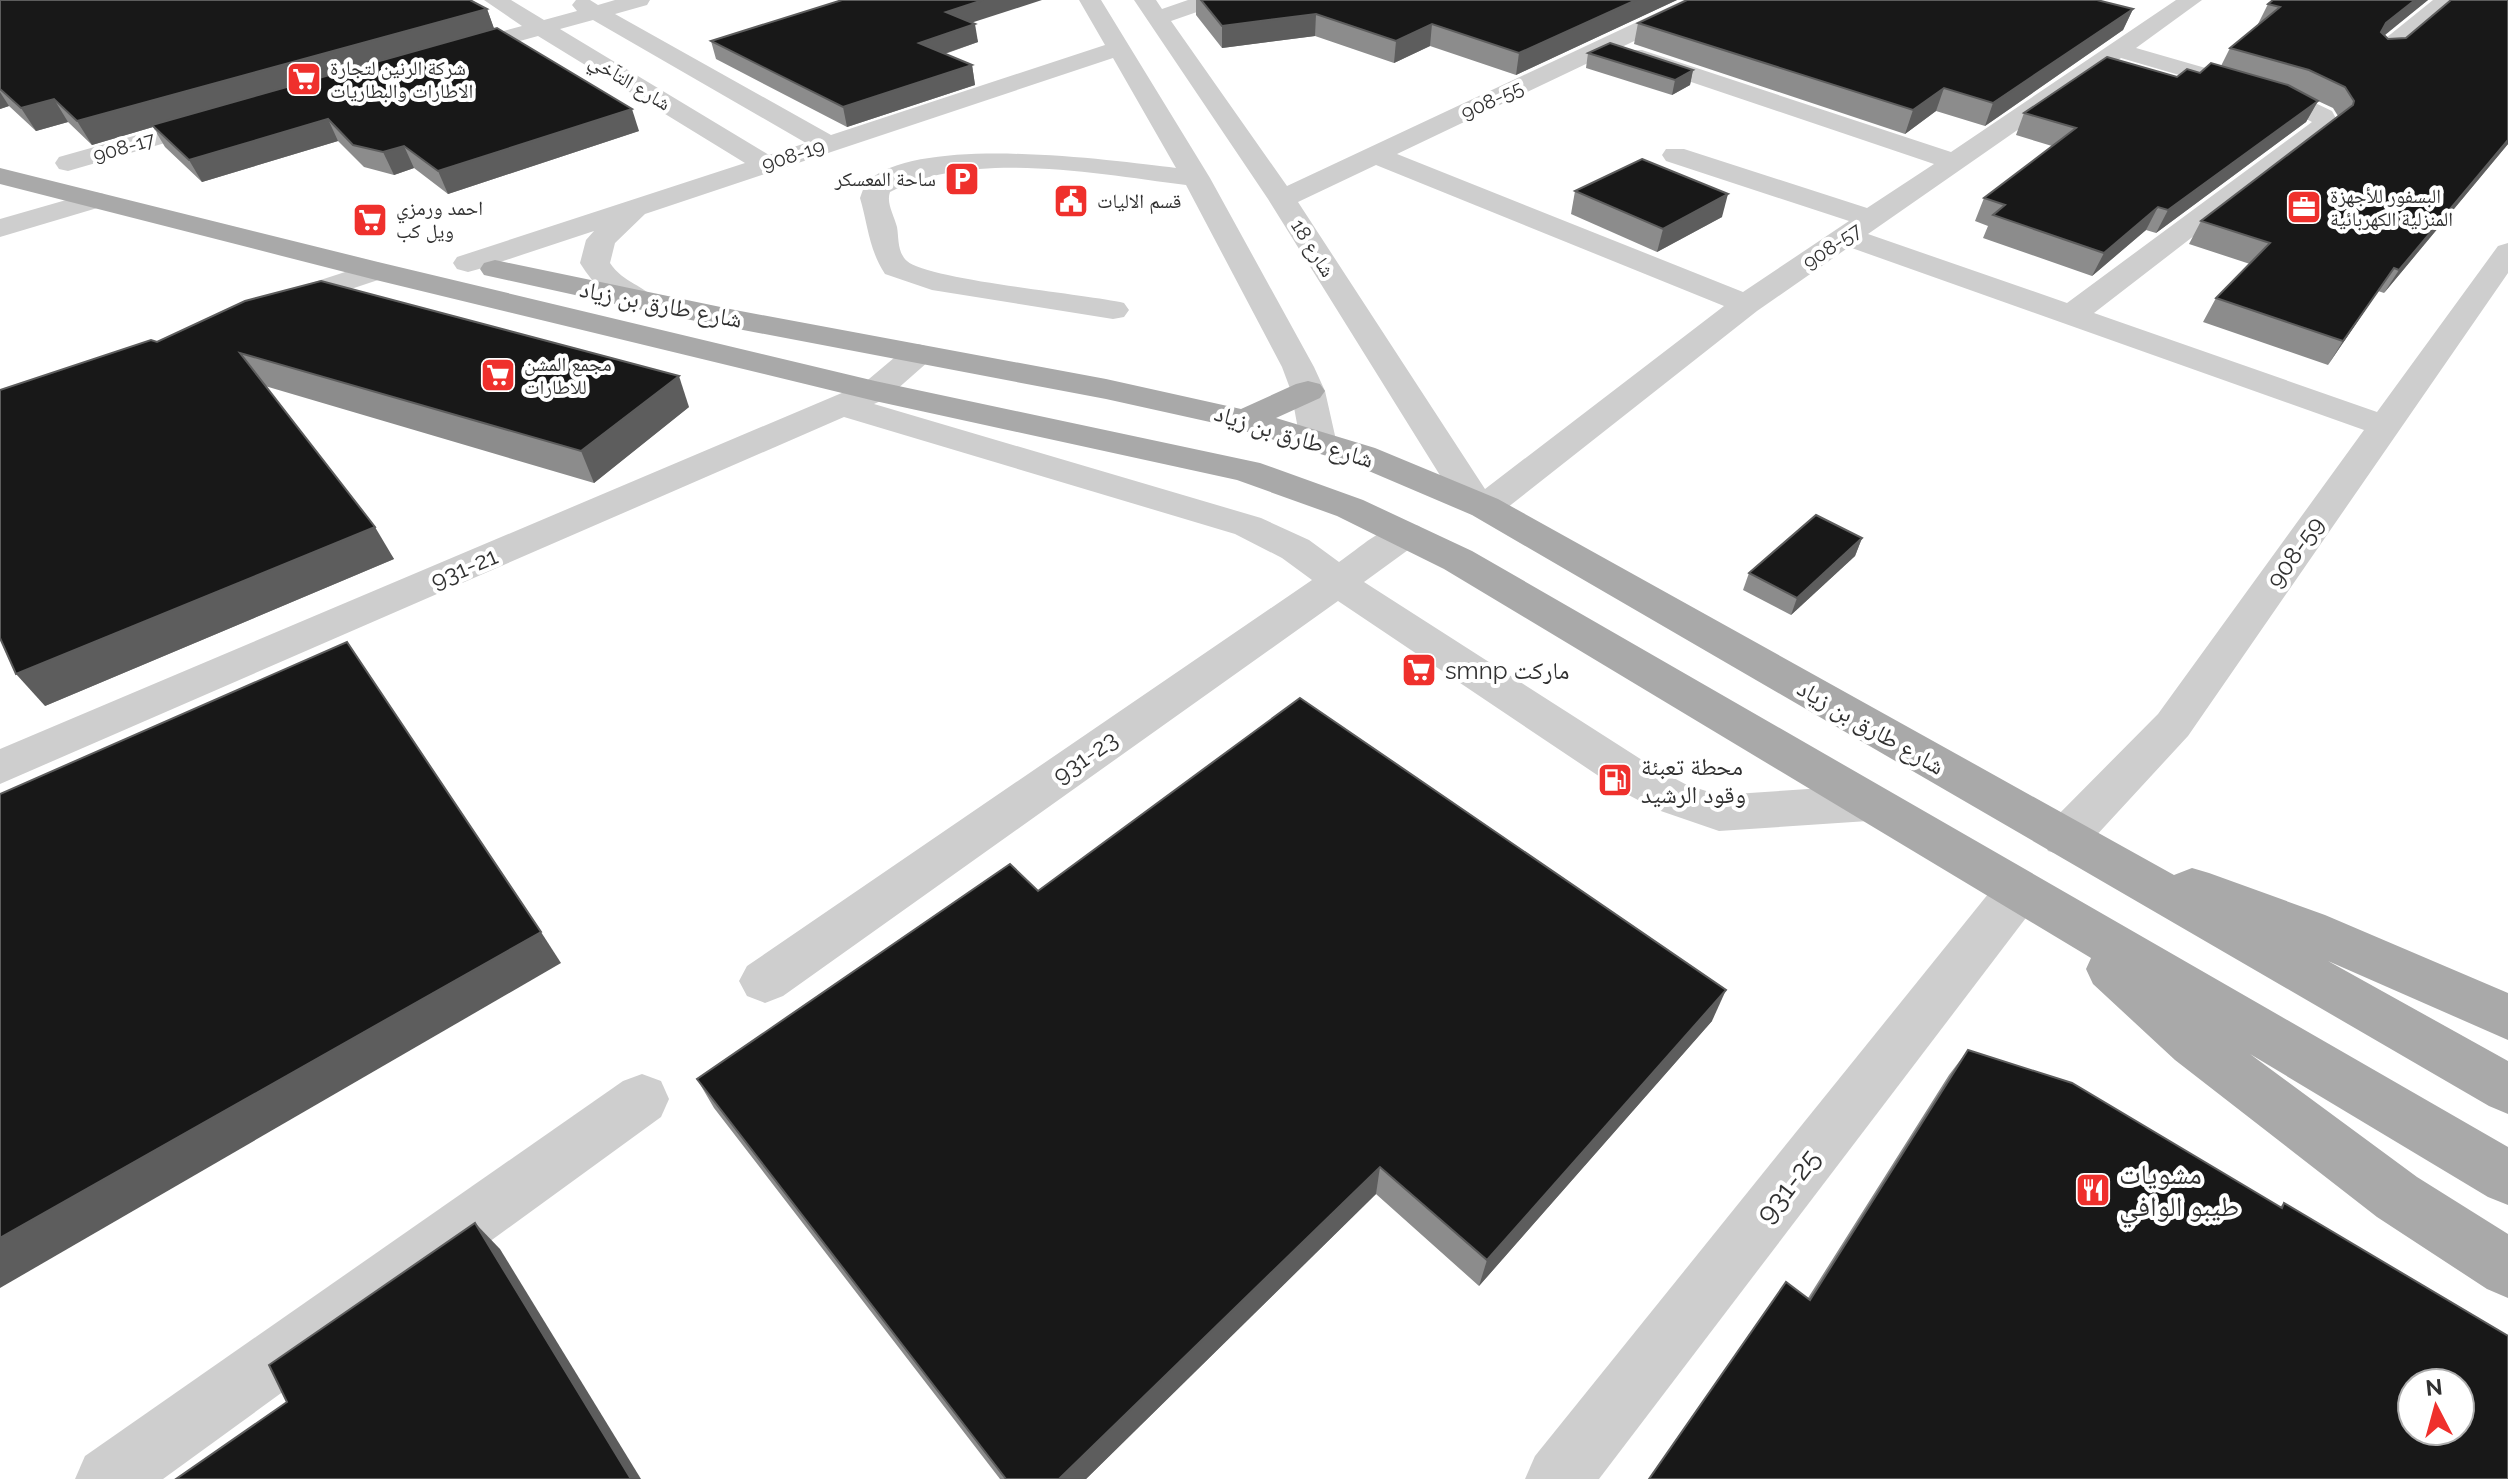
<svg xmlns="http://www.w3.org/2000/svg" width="2508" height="1479" font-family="Raleway,'Noto Naskh Arabic',sans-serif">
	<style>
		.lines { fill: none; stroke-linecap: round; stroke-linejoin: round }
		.minor { fill: #cecece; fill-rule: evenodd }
		.major { fill: #a9a9a9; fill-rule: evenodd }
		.wall { fill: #8c8c8c }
		.shaded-wall { fill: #5d5d5d }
		.building { fill: #181818; stroke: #5d5d5d; stroke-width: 2; fill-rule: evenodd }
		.labels { text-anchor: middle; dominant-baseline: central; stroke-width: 8; stroke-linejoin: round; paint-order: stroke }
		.far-poi-label { font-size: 20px; fill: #313131; stroke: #fff; text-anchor: start }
		.far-street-label { font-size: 20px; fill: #313131; stroke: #fff }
		.street-label { font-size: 24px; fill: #313131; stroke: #fff }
		.poi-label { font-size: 24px; fill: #313131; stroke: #fff; text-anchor: start }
		.near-poi-label { font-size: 28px; fill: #313131; stroke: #fff; text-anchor: start }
		.near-street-label { font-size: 28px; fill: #313131; stroke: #fff }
	</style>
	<rect width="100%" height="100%" fill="#fff"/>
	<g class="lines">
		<g class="minor">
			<path d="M484,0H511L544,20L577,11L572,5L576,0H590L598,5L615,0H650L647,5L615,14L831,135L1105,45L1079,0H1101L1210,178L1314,367L1325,391L1336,440L1330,447L1318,451L1306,447L1300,440L1291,391L1282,367L1186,185C1097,174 972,149 890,192C886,203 894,215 897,227C899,238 897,252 907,261C928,280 1085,294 1124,303L1129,310L1124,317L1113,319L932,290L885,274C869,250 868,225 860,198C862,193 864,185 868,181C921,134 1108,160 1176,168L1113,58L645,214L615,243L610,263C623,283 645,285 657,302L653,309C621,316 595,287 580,263L586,240L594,231L479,269L468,272L457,269L453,263L457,257L745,163L538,36L454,59L446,57L442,52L446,47L522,26ZM593,20L806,143L769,155L560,29Z"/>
			<path d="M1134,0H1156L1162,9L1188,0H1220L1217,5L1171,21L1287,186L1684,0H1713L1710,5L1397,154L1743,292L1849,221L1666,161L1662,155L1666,149H1684L1867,208L1934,164L1626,60L1622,55L1626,50H1642L1951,152L2176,0H2202L2136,48L2296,94L2332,111L2339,124L2094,313L2377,412L2498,246L2508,243V273L2188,736L2082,851L2065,856L2048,851L2042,838L2048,825L2158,714L2364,430L1849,247L1757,311L1498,515C1481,519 1465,516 1456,501L1268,199ZM2121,58L2278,104L2312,122L2067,303L1868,234ZM1376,165L1724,306L1485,489L1298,202Z"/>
			<path d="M2433,0H2458L2392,56H2376L2372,51L2376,46Z"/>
			<path d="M215,113L224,116L228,121L224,126L68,171L59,169L55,163L59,157Z"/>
			<path d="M94,192L104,194L108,200L104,206L0,237V219Z"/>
			<path d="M376,262L387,265L391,271L387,277L279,313L268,311L263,304L268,297Z"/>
			<path d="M918,344L929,347L934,354L929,361L887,398L874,404L1261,518L1309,540L1339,562C1363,546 1389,518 1419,526L1425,534L1419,542L1364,582L1653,767L1687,785L1719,795L1868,785L1884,791L1891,803L1884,815L1868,821L1719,831L1655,809L1621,791L1338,601L783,996L765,1003L747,996L739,981L747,966L1312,580L1282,558L1235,534L844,417L0,784V749L863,384L907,347Z"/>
			<path d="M2018,872L2035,878L2042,892L2035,906L1599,1479H1525L1535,1456L2001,878Z"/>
			<path d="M642,1074L661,1081L669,1099L661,1117L163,1479H75L85,1456L623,1081Z"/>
		</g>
		<g class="major">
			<path d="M0,168L378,262L875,381L1260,463L1363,500L1472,551L2508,1147V1205L2488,1197L2250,1054L2417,1177L2508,1234V1298L2487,1289L2377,1217L2175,1060L2093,984L2086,969L2091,958L1444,569L1337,516L1237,480L875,401L376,280L0,184Z"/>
			<path d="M495,260L735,310L1106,379L1241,409L1296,384L1308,381L1320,384L1325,391L1320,398L1276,418L1375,448L1498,499L2174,875L2192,868L2209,873L2325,915L2508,993V1040L2328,961L2508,1061V1114L2489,1106L1472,515L1350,463L1228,426L1106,399L675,317L484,275L480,269L484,263Z"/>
		</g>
	</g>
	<g class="wall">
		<path d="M0,0L487,9L494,29L639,131L448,194L414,168L394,175L364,167L338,141L202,182L165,147L153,127L92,145L68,122L36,131L9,106L0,109Z"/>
		<path d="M1196,0H1677L1516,75L1430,46L1394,63L1315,36L1222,48L1196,15Z"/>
		<path d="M2428,0L2384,35L2508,144L2384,293L2378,291L2328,365L2203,322L2216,298L2250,264L2189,244L2201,221L2338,116L2333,108L2318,101L2306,122L2156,233L2146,230L2092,276L1983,238L1988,226L1975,221L1984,198L2052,146L2016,135L2024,113L2177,77L2200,73L2221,66L2230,48L2259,24H2258L2268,4Z"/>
		<path d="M2133,9L2123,30L1985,126L1936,111L1905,134L1634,44L1638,23Z"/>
		<path d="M972,22L978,42L945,54L972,65L975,85L847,127L716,59L711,41Z"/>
		<path d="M1588,53L1693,70L1690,85L1672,95L1586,68Z"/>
		<path d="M1575,191L1722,217L1657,252L1571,214Z"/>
		<path d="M157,342L689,407L594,483L265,386L394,559L45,706Z"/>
		<path d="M1862,538L1855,556L1791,615L1743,590L1749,573Z"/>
		<path d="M1038,891L1712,1021L1479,1286L1376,1194L1086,1479H1000L714,1108L697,1079Z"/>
		<path d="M1968,1050L2280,1207L2284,1203L2508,1336L1649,1479L1808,1298L1949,1075Z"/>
	</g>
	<g class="shaded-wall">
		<path d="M983,0H1042L949,30L946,12Z"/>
		<path d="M1636,0H1677L1516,75L1519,53Z"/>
		<path d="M2415,0H2428L2374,44L2386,23Z"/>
		<path d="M487,9L495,31L152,125L153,127L92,145L77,121Z"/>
		<path d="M2133,9L2123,30L1985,126L1993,103Z"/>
		<path d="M1316,14L1315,36L1222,48V26Z"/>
		<path d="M975,24L978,42L923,61L919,43Z"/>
		<path d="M1432,24L1430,46L1394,63L1396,41Z"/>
		<path d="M972,65L975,85L847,127L843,107Z"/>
		<path d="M1693,70L1690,85L1672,95L1675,80Z"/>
		<path d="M1944,88L1936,111L1905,134L1913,110Z"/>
		<path d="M0,92L9,106L0,109Z"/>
		<path d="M54,99L68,122L36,131L21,108Z"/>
		<path d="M2318,101L2306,122L2156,233L2168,210Z"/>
		<path d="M632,109L639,131L448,194L438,171Z"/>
		<path d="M328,119L338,141L202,182L189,160Z"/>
		<path d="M2508,140V144L2384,293L2399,270Z"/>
		<path d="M404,146L414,168L394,175L383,152Z"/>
		<path d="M1728,194L1722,217L1657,252L1663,229Z"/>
		<path d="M2158,207L2146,230L2092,276L2104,253Z"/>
		<path d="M2394,268L2378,291L2328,365L2343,341Z"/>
		<path d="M679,376L689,407L594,483L581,451Z"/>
		<path d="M375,527L394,559L45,706L16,674Z"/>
		<path d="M1862,538L1855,556L1791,615L1797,598Z"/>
		<path d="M541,932L561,963L0,1288V1238Z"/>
		<path d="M1726,990L1712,1021L1479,1286L1487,1260Z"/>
		<path d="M1380,1167L1376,1194L1086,1479H1059Z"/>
		<path d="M475,1223L500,1249L641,1479H631Z"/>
	</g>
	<g class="building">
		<path d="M0,0H470L487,9L77,121L54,99L21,108L0,89Z"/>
		<path d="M842,0H983L946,12L975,24L919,43L972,65L843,107L711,41Z"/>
		<path d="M1201,0H1636L1519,53L1432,24L1396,41L1316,14L1222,26Z"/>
		<path d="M1687,0H2097L2133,9L1993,103L1944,88L1913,110L1638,23Z"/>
		<path d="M2273,0H2415L2386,23L2381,32L2388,39L2406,38L2451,0H2508V140L2399,270L2394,268L2343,341L2216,298L2270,243L2201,221L2353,105L2354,101L2345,87L2309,70L2230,48L2280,7L2268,4Z"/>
		<path d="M497,28L632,109L438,171L404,146L383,152L353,145L328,119L189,160L152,125Z"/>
		<path d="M1610,43L1693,70L1675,80L1588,53Z"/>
		<path d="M2107,57L2177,77L2187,69L2200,73L2211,63L2288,85L2318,101L2168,210L2158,207L2104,253L1993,215L2005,205L1984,198L2076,128L2024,113Z"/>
		<path d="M1642,159L1728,194L1663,229L1575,191Z"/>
		<path d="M321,281L679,376L581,451L240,353L375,527L16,674L0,638V390L151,340L157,342L245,301Z"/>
		<path d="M1816,515L1862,538L1797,598L1749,573Z"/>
		<path d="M347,642L541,932L0,1238V794Z"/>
		<path d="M1300,698L1726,990L1487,1260L1380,1167L1059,1479H1006L697,1079L1010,864L1038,891Z"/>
		<path d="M1968,1050L2072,1083L2282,1208L2284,1203L2508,1336V1479H1649L1786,1282L1810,1300ZM2412,1383H2460V1431H2412Z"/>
		<path d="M475,1223L631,1479H176L287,1402L269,1365Z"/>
	</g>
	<defs>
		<g id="supermarket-square" transform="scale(1.8)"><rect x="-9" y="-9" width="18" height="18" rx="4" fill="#ef302c" stroke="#fff"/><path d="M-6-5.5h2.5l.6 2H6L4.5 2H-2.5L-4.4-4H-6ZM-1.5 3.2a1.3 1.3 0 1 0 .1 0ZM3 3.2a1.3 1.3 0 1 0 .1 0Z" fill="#fff"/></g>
		<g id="parking-square" transform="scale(1.8)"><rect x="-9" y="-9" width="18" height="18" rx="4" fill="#ef302c" stroke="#fff"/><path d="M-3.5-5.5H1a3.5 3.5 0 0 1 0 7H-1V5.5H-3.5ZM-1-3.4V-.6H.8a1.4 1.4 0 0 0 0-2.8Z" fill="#fff"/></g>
		<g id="civic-square" transform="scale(1.8)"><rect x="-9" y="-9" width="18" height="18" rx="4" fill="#ef302c" stroke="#fff"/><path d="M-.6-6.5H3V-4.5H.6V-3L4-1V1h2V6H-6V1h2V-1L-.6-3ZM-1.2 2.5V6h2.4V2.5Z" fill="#fff"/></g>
		<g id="office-square" transform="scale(1.8)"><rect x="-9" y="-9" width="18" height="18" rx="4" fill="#ef302c" stroke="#fff"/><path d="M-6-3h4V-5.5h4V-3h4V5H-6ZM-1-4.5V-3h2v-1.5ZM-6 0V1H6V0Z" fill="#fff"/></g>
		<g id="fuel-square" transform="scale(1.8)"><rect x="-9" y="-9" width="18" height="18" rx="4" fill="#ef302c" stroke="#fff"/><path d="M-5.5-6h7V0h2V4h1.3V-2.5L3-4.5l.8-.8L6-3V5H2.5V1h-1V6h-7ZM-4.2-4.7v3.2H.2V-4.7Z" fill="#fff"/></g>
		<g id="restaurant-square" transform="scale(1.8)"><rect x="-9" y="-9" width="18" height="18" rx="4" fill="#ef302c" stroke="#fff"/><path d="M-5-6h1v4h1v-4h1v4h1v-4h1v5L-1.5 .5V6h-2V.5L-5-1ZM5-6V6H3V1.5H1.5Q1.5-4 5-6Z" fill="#fff"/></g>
	</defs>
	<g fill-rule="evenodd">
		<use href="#supermarket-square" x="304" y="79"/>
		<use href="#parking-square" x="962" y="179"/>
		<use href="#civic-square" x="1071" y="201"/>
		<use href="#office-square" x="2304" y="207"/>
		<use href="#supermarket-square" x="370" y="220"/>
		<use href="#supermarket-square" x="498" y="375"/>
		<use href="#supermarket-square" x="1419" y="670"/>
		<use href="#fuel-square" x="1615" y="780"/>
		<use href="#restaurant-square" x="2093" y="1190"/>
	</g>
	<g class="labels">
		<g class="far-poi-label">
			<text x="330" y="68">شركة الرنين لتجارة<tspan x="330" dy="23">الاطارات والبطاريات</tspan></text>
			<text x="936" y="179" text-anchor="end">ساحة المعسكر</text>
			<text x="2330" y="196">البسفور للأجهزة<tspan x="2330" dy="23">المنزلية الكهربائية</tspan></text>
			<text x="1097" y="201">قسم الاليات</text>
			<text x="396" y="208">احمد ورمزي<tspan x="396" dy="23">ويل كب</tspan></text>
			<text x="524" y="364">مجمع المشن<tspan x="524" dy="23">للاطارات</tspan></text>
		</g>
		<g class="far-street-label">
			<text transform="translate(630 82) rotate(31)">شارع التآخي</text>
			<text transform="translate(1492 100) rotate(-25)">908-55</text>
			<text transform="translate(124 147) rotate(-16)">908-17</text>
			<text transform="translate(793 155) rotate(-18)">908-19</text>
			<text transform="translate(1832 246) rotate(-34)">908-57</text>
			<text transform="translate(1313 248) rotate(58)">شارع 18</text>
		</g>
		<g class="street-label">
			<text transform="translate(661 304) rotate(11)">شارع طارق بن زياد</text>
			<text transform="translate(1294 436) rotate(17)">شارع طارق بن زياد</text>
			<text transform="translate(2295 552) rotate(-55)">908-59</text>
			<text transform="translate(464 568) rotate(-23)">931-21</text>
			<text transform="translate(1871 727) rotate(30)">شارع طارق بن زياد</text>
			<text transform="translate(1085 757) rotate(-35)">931-23</text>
		</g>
		<g class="poi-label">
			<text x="1445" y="670">smnp ماركت</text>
			<text x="1641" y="766">محطة تعبئة<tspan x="1641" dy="28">وقود الرشيد</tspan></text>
		</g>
		<g class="near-poi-label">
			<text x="2119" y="1174">مشويات<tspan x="2119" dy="32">طيبو الوافي</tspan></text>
		</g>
		<g class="near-street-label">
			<text transform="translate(1788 1186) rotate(-52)">931-25</text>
		</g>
	</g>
	<g transform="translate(2436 1407) rotate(354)"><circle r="38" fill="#ffffff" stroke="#adadad" stroke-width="2"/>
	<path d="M0-6L14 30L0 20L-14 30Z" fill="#ef302c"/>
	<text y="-12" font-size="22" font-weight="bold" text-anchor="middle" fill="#313131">N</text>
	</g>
</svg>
